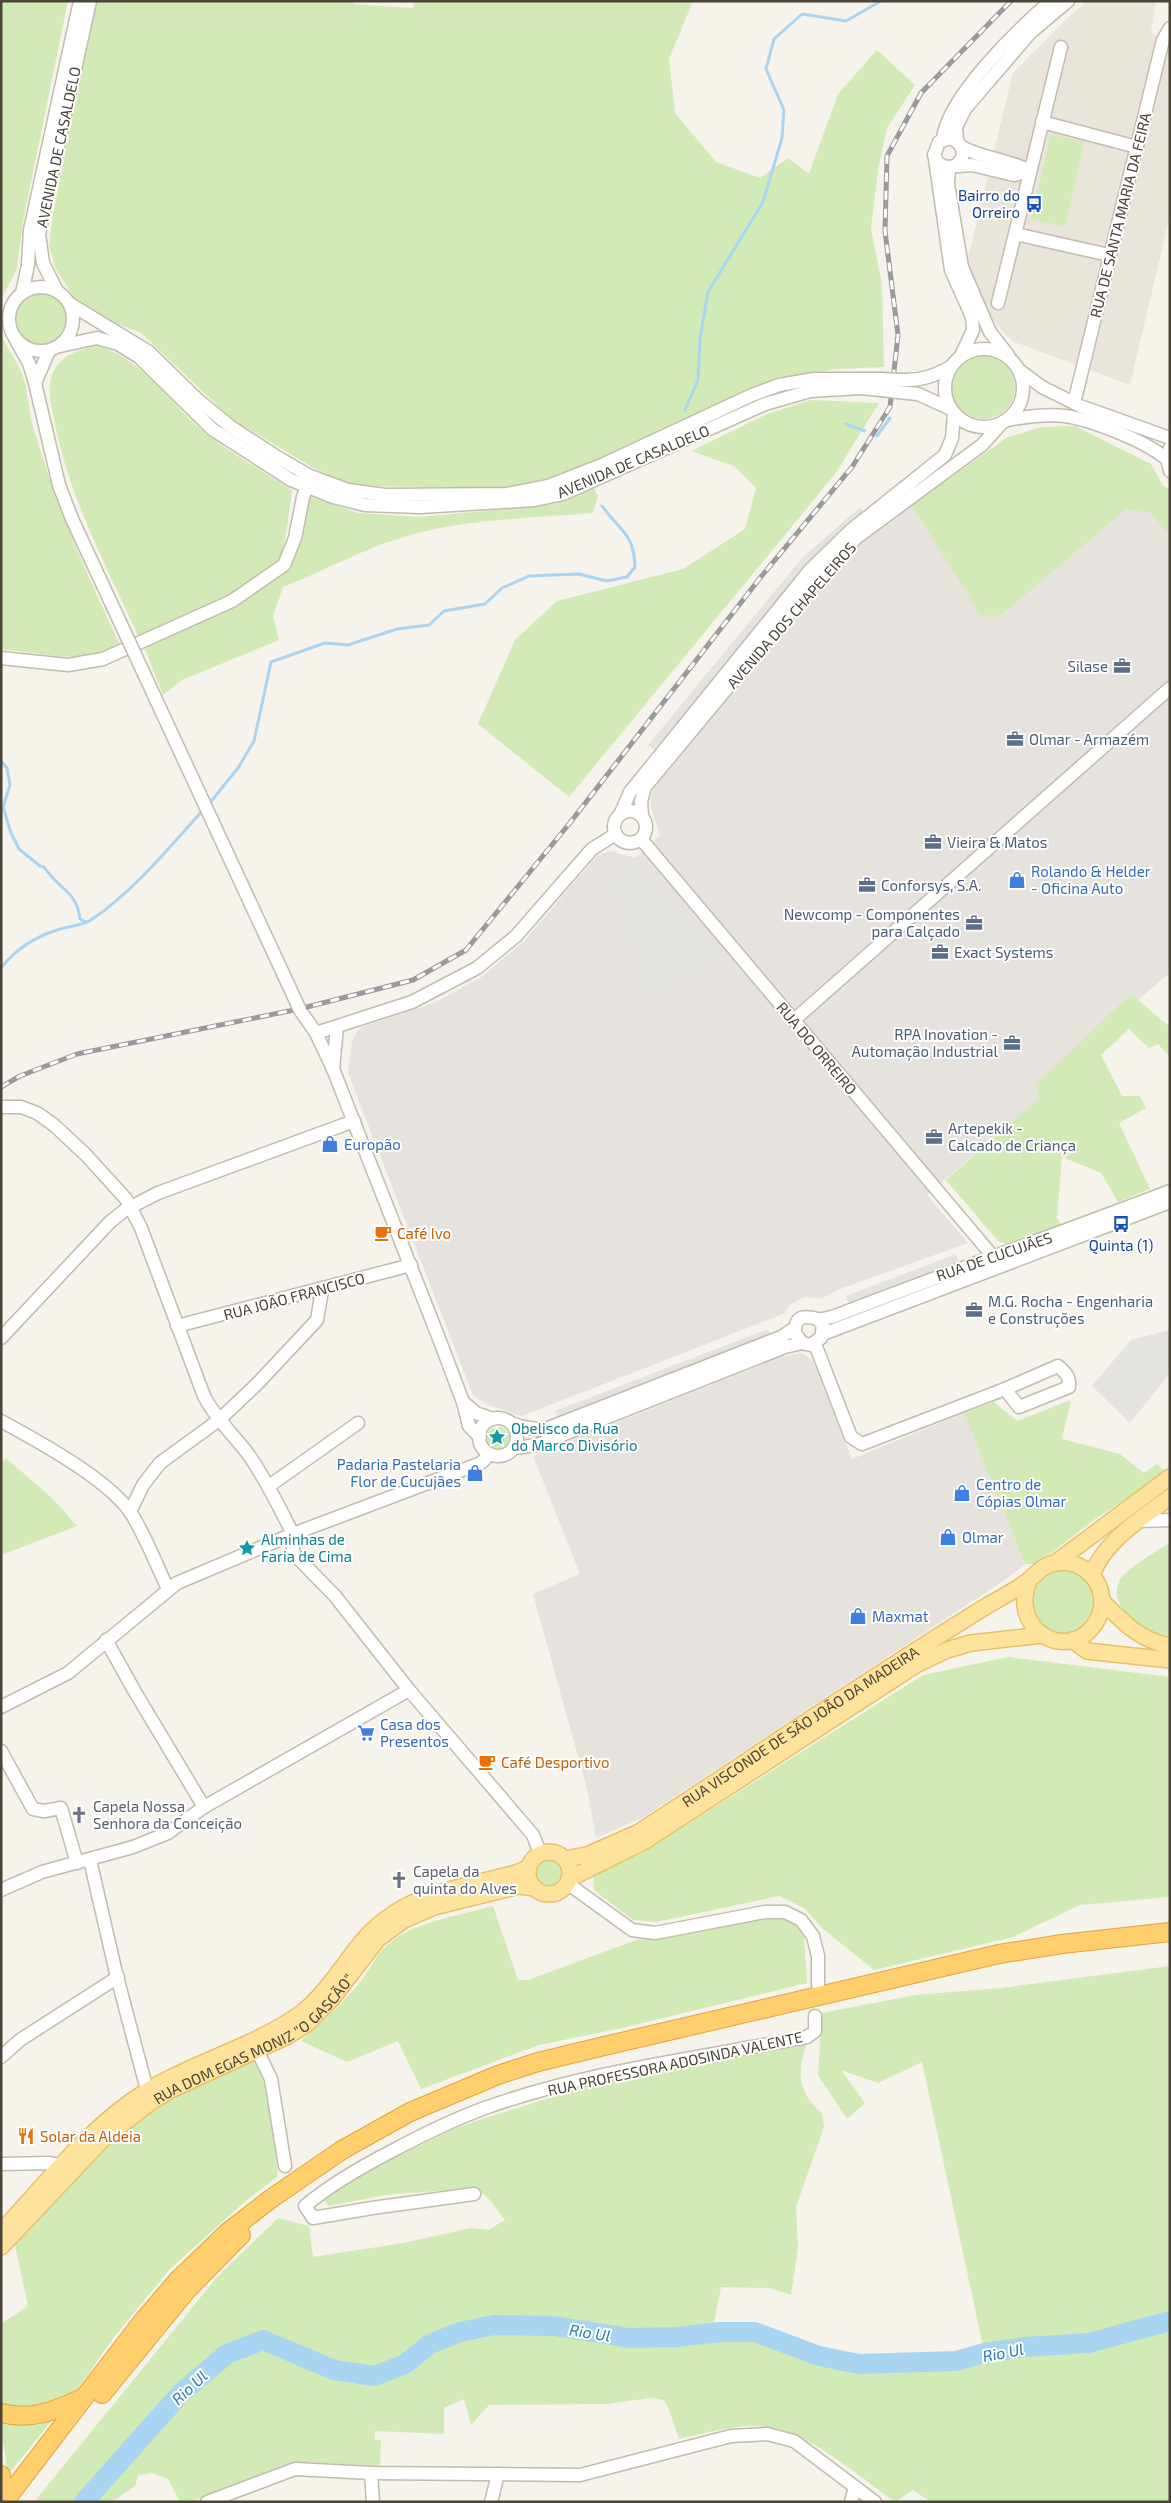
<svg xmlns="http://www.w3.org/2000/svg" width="1171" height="2503" font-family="'Exo 2',sans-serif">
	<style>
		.residential { fill: #eae5da }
		.industrial { fill: #e6e2dd }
		.green { fill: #d2eab5 }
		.parking { fill: #e5e3e0 }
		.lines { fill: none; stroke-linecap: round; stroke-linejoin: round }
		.stream { stroke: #a9d4f2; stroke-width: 3 }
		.river { stroke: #a9d4f2; stroke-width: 20 }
		.minor-casing { stroke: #c2bbae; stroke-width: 15 }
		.major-casing { stroke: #e6c16a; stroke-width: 18 }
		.highway-casing { stroke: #e0a43c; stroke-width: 20 }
		.minor { stroke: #fff; stroke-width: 12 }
		.major { stroke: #ffe39c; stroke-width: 15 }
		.highway { stroke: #ffcf6e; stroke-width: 18 }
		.rail-casing { stroke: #9a9a9a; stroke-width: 5 }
		.rail { stroke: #fff; stroke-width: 3; stroke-dasharray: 9; stroke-linecap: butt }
		.minor-bridge-casing { stroke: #c2bbae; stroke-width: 15; stroke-linecap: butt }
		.minor-bridge { stroke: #fff; stroke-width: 12 }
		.labels { text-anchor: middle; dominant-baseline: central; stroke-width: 4; stroke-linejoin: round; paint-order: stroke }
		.street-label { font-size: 15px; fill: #4b4439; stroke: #fff }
		.transit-label { font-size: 15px; fill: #164399; stroke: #fff; text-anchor: end }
		.service-label { font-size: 15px; fill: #4e5e75; stroke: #fff; text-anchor: start }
		.shop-label { font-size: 15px; fill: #366cbe; stroke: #fff; text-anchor: start }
		.food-label { font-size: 15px; fill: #c56008; stroke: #fff; text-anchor: start }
		.culture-label { font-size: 15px; fill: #0d838f; stroke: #fff; text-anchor: start }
		.worship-label { font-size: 15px; fill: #5b616d; stroke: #fff; text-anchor: start }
		.water-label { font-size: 16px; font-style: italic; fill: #2e7ab2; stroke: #fff }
	</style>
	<rect width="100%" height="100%" fill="#f6f3ec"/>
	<path class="residential" d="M1087,1H1156L1151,32L1170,46V215L1130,385L1012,341L986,313L967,262L1013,73L1069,17Z"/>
	<g class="industrial">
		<path d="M1075,426L1151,464L1163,486L1170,490V973L1134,1003L1040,1098L927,1195L968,1243L840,1289L821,1299L805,1297L791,1304L783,1314L522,1416L486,1404L473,1395L348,1073L352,1041L356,1033L362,1027L436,1002L483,976L525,940L598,855L611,851L635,858L660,835L650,805L652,791L825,576L867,537L1008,437L1043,427Z"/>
		<path d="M802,1353L813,1361L852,1459L964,1413L1025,1564L1009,1577L642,1818L596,1838L587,1789L533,1594L580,1574L533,1456L780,1357Z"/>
	</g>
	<g class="green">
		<path d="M1,1H68L23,221L17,269L1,299Z"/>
		<path d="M96,1H354V4L413,8L414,1H693L669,59L675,113L716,162L760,178L788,158L809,174L838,94L877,50L915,85L887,128L878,170L871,229L882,284L884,367L836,369L776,379L555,478L506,488L352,486L312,467L232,419L141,333L100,317L75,299L56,269L49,246L53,214Z"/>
		<path d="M1051,134L1084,142L1065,227L1031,219Z"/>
		<circle cx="40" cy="318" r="26"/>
		<path d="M1,334C6,348 17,360 22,374C29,392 28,412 34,430C56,505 87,575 120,645L89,657L57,656L1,649Z"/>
		<path d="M98,346C146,360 171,407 209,436C235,456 265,472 292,490C290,505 286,547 279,558C258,592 176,620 139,637C106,566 69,497 54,420C51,404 47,390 52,375C59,355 80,349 98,346Z"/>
		<circle cx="983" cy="387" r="32"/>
		<path d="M811,400L879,403L835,474L569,797L478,724L515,640L557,601L683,569L745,529L756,488L734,466L691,451L767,414Z"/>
		<path d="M1075,426L1151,464L1163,486L1170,490V535L1149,512L1126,509L1001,615L981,616L912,505L1008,437L1043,427Z"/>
		<path d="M593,487L598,496L593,513C536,518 466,519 411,535C366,547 326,570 283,587L273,616L279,640L182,680L163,695L144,647L235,606L270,582L290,565L308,496L358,513L420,517L556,504Z"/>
		<path d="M1131,994L1170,1027V1057L1158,1044L1149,1048L1129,1029L1101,1055L1122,1096H1140L1146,1108L1119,1123L1150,1189L1118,1202L1101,1173L1062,1157L1057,1218L1061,1225L1006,1244L998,1241L946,1180L1039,1098L1036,1084Z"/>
		<path d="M1071,1400L1062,1439L1120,1454L1144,1473L1157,1464L1166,1473L1095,1519L1037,1564H1025L964,1413L994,1402L1017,1421Z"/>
		<circle cx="498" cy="1439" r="12"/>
		<path d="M6,1458L54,1500L77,1526L1,1555V1464Z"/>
		<path d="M1167,1544L1170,1548V1636C1146,1634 1105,1607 1120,1580C1126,1569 1156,1552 1167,1544Z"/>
		<circle cx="1063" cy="1602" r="33"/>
		<path d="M1008,1657L1170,1677V1897L1080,1905L1013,1937L874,1970L822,1928L804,1908L779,1896L657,1922L633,1920L594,1890L593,1876L647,1850L923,1675Z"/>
		<circle cx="549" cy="1873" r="13"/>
		<path d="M493,1906L518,1980H528L636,1940L661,1938L767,1916L790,1919L804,1935L807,1983L622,2028L539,2045L421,2089L398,2041L347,2062L301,2041C322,2022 343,2003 361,1981C369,1972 374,1959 383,1949C409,1922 458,1916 493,1906Z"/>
		<path d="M1170,1966V2502H931L913,2490L895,2502C864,2480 812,2436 778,2429C745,2421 710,2432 679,2439L668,2407L663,2400L651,2398L607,2404L489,2405L471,2425L464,2399L444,2408V2434L375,2431V2440H381L380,2467L309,2462L279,2467L191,2502H180L168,2479L152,2473L138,2475L135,2486L112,2502H87L196,2384L238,2353L260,2346L272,2348L300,2362L330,2372L375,2379L413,2363L434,2346L489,2328L525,2327L648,2343L721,2335L754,2336L811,2358L852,2367L907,2368L986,2360L922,2062L878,2083L841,2070L865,2103L847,2119L818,2075L822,2013L915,1995L1001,1988Z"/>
		<path d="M807,2043C797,2072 797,2092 822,2113L824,2127L796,2207L798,2248L791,2295L770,2288L721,2287L713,2327L678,2331L629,2332L575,2324L498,2319L455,2328L429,2338L403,2359L367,2369L331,2362L265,2335L224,2350L193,2377L76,2502H34L217,2277L278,2218L309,2226L313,2257L403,2243L471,2228L488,2230L505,2220L489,2199L476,2188L385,2195L329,2206L324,2200L366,2172L453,2129L491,2116L589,2086Z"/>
		<path d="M253,2060L263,2069L268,2092L278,2176L241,2205L170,2269L115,2336L76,2391L63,2400L44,2408L1,2406V2324L28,2306L15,2245C48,2208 85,2163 123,2132C162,2100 209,2082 253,2060Z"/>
		<path d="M1,2419H53L7,2476C7,2456 1,2438 1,2419Z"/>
	</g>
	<g class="parking">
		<path d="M860,507L866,515L656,751L648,745L802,558Z"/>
		<path d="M634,858L658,877L724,955L716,959L718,966L646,997L604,885Z"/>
		<path d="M956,1254L958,1262L849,1304L846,1296Z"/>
		<path d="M768,1329L771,1336L558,1418L555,1411Z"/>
		<path d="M1170,1330V1373L1130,1423L1092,1386L1131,1340Z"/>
	</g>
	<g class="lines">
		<g class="stream">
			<path d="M685,410L698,380L700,339L708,292L763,202L782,138L784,110L766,69L774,39L802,14L846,21L881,1"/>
			<path d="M846,424L865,431"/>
			<path d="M877,436L890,418"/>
			<path d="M1,761L7,768L10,785L3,807L11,833L19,849L40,866L44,867C59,890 77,891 80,919L86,922"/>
			<path d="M209,804L238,768L254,741L271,662L325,643L348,645L397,629L429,625L444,611L485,604L502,588L529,576L579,574L607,581L627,577L635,567C634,533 620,531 602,506"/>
			<path d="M1,968C15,950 35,937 57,930C68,926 82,926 91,920C134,891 168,849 203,810"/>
		</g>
		<path class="river" d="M84,2502L181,2393L227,2354L263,2340L334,2370L375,2376L405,2364L430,2344L460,2332L494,2325L554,2326L629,2338L676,2337L720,2332H755L819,2356L859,2364L956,2361L984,2353L1025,2347L1089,2343L1170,2321"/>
		<g class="minor-casing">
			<g id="minor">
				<path d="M1042,122L1137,147"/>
				<path d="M943,139C947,98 1019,28 1051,1"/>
				<path d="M957,141L956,127L965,109L1030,33L1068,1"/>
				<path d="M962,147C983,159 1008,159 1030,171"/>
				<path d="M935,159L951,270L972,317L973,330L961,356"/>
				<path d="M956,165C967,157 964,143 950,138L939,142L934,155L938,163L946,167L972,165L1014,175L1030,171"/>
				<path d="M949,167L948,184L962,267L990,332L1008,355"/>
				<path d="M1016,234L1109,255"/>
				<circle cx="41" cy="319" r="32"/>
				<path d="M57,291L43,263L39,234L90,1"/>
				<path d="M22,293L28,265L30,230L80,1"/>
				<path d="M998,303L1061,47"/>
				<path d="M70,304L149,352L198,400L231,427L277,457L308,475L348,490L385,495L507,494L548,486L604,464L752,395L779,385L814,379H881"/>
				<path d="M16,340L29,363L35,383L59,485L72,519L126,635"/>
				<path d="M60,346L97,338L118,344L139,357L212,429L291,480L333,497L365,505L420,507L535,500L563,494L765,404L810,391L860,388L881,390"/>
				<circle cx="984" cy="388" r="39"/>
				<path d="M1019,370L1042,387L1080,406L1170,438"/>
				<path d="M900,380C920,381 935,376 952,366"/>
				<path d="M35,383L49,351"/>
				<path d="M898,392L918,394L951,409"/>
				<path d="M1074,403L1163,40L1170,28"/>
				<path d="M1007,420C1058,411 1073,414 1120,433C1137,440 1152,447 1167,459"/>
				<path d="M1170,448L1167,459L1170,471"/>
				<path d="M1,658L68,665L103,659L232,601L284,565L295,538L303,497L307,487"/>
				<circle cx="630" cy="827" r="16"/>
				<path d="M620,815L630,792L810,570L850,531L945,455L952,438L954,413"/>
				<path d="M642,816L641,801L645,787L820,576L856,538L982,445L1001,424"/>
				<path d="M641,839L1001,1266"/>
				<path d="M300,1010L316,1033L333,1069L438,1336L463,1402L469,1426L480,1437"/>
				<path d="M794,1020L1170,688"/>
				<path d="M316,1033L412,1002L477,968L516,936L592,849L616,834"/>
				<path d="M333,1069L337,1027"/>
				<path d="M1,1107H21L37,1113L54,1125L86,1155L126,1199L141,1228L204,1396C215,1418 233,1434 248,1454C266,1479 279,1507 293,1534"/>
				<path d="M818,1319L823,1326L821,1338L810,1345L802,1343L795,1333C795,1314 805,1316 818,1319C823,1320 830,1317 835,1316C946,1273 1058,1234 1170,1191"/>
				<path d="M177,1326L411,1265"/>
				<path d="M823,1334L1170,1202"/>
				<path d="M1,1338L110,1222L125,1210L158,1193L354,1121"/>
				<path d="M815,1344L851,1437L862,1444L1005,1389L1019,1407L1069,1387C1070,1377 1066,1373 1058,1366L1005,1389"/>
				<path d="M463,1402L476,1413L493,1419"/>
				<circle cx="498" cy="1437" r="19"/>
				<path d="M1,1421C38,1441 108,1479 131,1513C146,1537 156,1564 168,1589"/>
				<path d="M511,1423L523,1427L543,1430L781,1337L795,1328"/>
				<path d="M514,1448L537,1445L785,1347L802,1343"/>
				<path d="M269,1486L358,1423"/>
				<path d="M130,1512L143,1485L160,1463L219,1420L257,1384L317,1320L322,1290"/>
				<path d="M1139,1521L1170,1520"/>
				<path d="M293,1534L292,1544L294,1554L335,1596L409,1690L533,1835L540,1853"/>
				<path d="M106,1640L135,1692L204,1807"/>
				<path d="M1,1707L68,1673L177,1583L293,1534L481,1463L490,1454"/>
				<path d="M1,1751L33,1809L44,1811L61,1808L77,1863"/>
				<path d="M90,1860L116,1973L147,2090"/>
				<path d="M567,1883L632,1930L655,1933L765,1912H785L801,1920L813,1936L818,1956V1985"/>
				<path d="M1,1890L42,1872L133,1847L168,1833L204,1807L409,1690"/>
				<path d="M257,2050L271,2079L285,2166"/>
				<path d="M1,2057L20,2040L118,1977"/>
				<path d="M1,2164L50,2163L68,2167"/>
				<path d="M474,2194L372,2208L313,2218L305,2206C331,2184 361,2167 392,2151C422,2135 452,2120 485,2108C588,2071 699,2058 807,2037L815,2031V2016"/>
				<path d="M371,2473L373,2502"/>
				<path d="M207,2502L295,2469L371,2473L580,2475L731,2436L767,2434L794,2441L875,2502"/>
				<path d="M491,2502L498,2474"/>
				<path d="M851,2502L855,2487"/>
			</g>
		</g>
		<g class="major-casing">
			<g id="major">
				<path d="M1055,1563L1170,1477"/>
				<path d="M1092,1575C1105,1540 1141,1519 1170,1497"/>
				<path d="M1102,1601C1123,1622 1139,1640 1170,1646"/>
				<path d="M1072,1640L1087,1651L1170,1660"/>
				<circle cx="549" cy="1873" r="21"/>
				<path id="s1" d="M565,1859L587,1855L639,1832C754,1757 868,1679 985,1607C1000,1598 1017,1590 1030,1579C1038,1572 1044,1565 1055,1563C1075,1559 1096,1572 1101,1593C1103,1604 1101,1616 1094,1625C1066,1664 1007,1628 1030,1579"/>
				<path d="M569,1879L645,1841L916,1665L947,1650L971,1643L1043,1635"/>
				<path d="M1,2232C47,2182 90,2126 148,2090C196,2061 253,2047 300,2014C325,1996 345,1961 366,1937C407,1892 461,1888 516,1873L528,1868"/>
				<path id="s2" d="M1,2247L104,2138L151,2102L171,2090L288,2036L307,2024L331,2000L378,1939L404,1920L434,1907L519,1886L535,1888"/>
			</g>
		</g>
		<g class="highway-casing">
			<g id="highway">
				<path d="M102,2394L187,2290L241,2235"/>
				<path d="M1,2413C32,2421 56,2410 83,2398"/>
				<path d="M1,2475L2,2502"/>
				<path d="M4,2502L142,2322L178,2280L228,2232L272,2198L342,2150L410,2112L498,2075L538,2062L600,2047L999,1954L1062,1944L1170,1932"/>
			</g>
		</g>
		<use href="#minor" class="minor"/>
		<use href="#major" class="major"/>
		<use href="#highway" class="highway"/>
		<g class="rail-casing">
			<path id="rail" d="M1,1087L20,1076L77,1054L299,1009L413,980L466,950L569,824L760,578L852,467L890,407L898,335L885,231L887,156L921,93L1011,1"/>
		</g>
		<use href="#rail" class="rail"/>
		<g class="minor-bridge-casing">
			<g id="minor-bridge">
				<path d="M881,379L900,380"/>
				<path d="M881,390L898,392"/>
				<path d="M126,635L300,1010"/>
			</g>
		</g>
		<use href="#minor-bridge" class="minor-bridge"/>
	</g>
	<defs>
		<g id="bus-bare" transform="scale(1.35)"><path d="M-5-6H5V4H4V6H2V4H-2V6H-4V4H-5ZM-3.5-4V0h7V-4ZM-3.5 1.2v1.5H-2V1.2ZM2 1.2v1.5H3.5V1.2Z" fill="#1a4fb4" stroke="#fff" stroke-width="2.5" paint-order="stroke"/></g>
		<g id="office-bare" transform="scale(1.35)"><path d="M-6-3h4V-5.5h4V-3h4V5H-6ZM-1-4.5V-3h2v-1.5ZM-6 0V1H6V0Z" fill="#5c6f8a" stroke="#fff" stroke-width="2.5" paint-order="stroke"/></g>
		<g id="shop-bare" transform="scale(1.35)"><path d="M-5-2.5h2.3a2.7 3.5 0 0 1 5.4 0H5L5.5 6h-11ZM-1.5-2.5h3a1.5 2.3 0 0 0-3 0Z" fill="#3f7fe0" stroke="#fff" stroke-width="2.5" paint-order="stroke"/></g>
		<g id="cafe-bare" transform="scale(1.35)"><path d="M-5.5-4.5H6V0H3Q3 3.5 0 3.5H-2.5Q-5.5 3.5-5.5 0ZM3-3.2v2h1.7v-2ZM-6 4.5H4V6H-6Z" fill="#e8710a" stroke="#fff" stroke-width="2.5" paint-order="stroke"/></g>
		<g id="sight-bare" transform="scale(1.35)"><path d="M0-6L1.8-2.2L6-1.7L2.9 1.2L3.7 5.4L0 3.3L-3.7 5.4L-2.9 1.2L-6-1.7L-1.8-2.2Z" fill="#0f9aa8" stroke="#fff" stroke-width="2.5" paint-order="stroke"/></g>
		<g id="supermarket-bare" transform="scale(1.35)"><path d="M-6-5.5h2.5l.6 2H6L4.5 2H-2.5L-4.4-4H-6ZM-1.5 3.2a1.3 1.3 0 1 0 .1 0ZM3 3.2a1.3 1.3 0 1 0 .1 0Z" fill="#3f7fe0" stroke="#fff" stroke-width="2.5" paint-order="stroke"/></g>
		<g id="church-bare" transform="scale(1.35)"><path d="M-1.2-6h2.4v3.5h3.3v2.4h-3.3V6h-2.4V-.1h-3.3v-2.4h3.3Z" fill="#6b7280" stroke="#fff" stroke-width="2.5" paint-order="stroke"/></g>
		<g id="restaurant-bare" transform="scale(1.35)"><path d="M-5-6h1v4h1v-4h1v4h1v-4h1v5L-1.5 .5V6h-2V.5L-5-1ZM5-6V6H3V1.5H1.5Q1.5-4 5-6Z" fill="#e8710a" stroke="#fff" stroke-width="2.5" paint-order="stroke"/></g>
	</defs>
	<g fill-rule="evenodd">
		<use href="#bus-bare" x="1034" y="204"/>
		<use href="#office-bare" x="1122" y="666"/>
		<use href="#office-bare" x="1015" y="739"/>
		<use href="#office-bare" x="933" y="842"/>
		<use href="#shop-bare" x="1017" y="880"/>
		<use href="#office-bare" x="867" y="885"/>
		<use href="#office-bare" x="974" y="923"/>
		<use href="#office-bare" x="940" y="952"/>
		<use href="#office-bare" x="1012" y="1043"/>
		<use href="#office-bare" x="934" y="1137"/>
		<use href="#shop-bare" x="330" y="1144"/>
		<use href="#bus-bare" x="1121" y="1224"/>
		<use href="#cafe-bare" x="383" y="1233"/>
		<use href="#office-bare" x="974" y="1310"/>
		<use href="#sight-bare" x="497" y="1437"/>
		<use href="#shop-bare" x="475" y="1473"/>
		<use href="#shop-bare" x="962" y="1493"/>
		<use href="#shop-bare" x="948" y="1537"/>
		<use href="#sight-bare" x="247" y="1548"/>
		<use href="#shop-bare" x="858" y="1616"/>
		<use href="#supermarket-bare" x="366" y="1733"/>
		<use href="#cafe-bare" x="487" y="1762"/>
		<use href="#church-bare" x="79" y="1815"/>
		<use href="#church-bare" x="399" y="1880"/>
		<use href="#restaurant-bare" x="26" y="2136"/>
	</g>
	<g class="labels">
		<g class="street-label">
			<text transform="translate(58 147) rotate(-78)">AVENIDA DE CASALDELO</text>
			<text transform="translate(1120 215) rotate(-76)">RUA DE SANTA MARIA DA FEIRA</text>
			<text transform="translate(633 461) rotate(-23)">AVENIDA DE CASALDELO</text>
			<text transform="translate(791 615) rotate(-49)">AVENIDA DOS CHAPELEIROS</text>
			<text transform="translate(817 1048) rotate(50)">RUA DO ORREIRO</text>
			<text transform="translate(994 1256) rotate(-19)">RUA DE CUCUJÃES</text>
			<text transform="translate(294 1296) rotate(-15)">RUA JOÃO FRANCISCO</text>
			<text stroke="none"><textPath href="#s1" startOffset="272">RUA VISCONDE DE SÃO JOÃO DA MADEIRA</textPath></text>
			<text stroke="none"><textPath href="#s2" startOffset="331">RUA DOM EGAS MONIZ "O GASCÃO"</textPath></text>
			<text transform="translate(675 2063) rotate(-12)">RUA PROFESSORA ADOSINDA VALENTE</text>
		</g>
		<g class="transit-label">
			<text x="1020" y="195">Bairro do<tspan x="1020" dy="17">Orreiro</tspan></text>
			<text x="1121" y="1245" text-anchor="middle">Quinta (1)</text>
		</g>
		<g class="service-label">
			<text x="1108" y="666" text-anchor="end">Silase</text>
			<text x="1029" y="739">Olmar - Armazém</text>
			<text x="947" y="842">Vieira &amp; Matos</text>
			<text x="881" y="885">Conforsys, S.A.</text>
			<text x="960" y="914" text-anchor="end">Newcomp - Componentes<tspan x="960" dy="17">para Calçado</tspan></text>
			<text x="954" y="952">Exact Systems</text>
			<text x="998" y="1034" text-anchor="end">RPA Inovation -<tspan x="998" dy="17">Automação Industrial</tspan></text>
			<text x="948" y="1128">Artepekik -<tspan x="948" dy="17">Calcado de Criança</tspan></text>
			<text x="988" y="1301">M.G. Rocha - Engenharia<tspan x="988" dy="17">e Construções</tspan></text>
		</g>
		<g class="shop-label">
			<text x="1031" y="871">Rolando &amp; Helder<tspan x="1031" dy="17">- Oficina Auto</tspan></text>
			<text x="344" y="1144">Europão</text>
			<text x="461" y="1464" text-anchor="end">Padaria Pastelaria<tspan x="461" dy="17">Flor de Cucujães</tspan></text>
			<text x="976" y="1484">Centro de<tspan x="976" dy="17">Cópias Olmar</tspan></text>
			<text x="962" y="1537">Olmar</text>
			<text x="872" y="1616">Maxmat</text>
			<text x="380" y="1724">Casa dos<tspan x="380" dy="17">Presentos</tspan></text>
		</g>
		<g class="food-label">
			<text x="397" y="1233">Café Ivo</text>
			<text x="501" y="1762">Café Desportivo</text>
			<text x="40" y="2136">Solar da Aldeia</text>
		</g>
		<g class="culture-label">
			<text x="511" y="1428">Obelisco da Rua<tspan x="511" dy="17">do Marco Divisório</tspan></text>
			<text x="261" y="1539">Alminhas de<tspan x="261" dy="17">Faria de Cima</tspan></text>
		</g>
		<g class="worship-label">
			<text x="93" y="1806">Capela Nossa<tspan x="93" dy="17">Senhora da Conceição</tspan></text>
			<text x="413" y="1871">Capela da<tspan x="413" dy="17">quinta do Alves</tspan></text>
		</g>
		<g class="water-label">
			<text transform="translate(590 2332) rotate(9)">Rio Ul</text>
			<text transform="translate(1003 2352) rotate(-11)">Rio Ul</text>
			<text transform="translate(189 2387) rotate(-43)">Rio Ul</text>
		</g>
	</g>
	<rect width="1171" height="2503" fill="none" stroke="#4b4439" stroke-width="5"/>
</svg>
